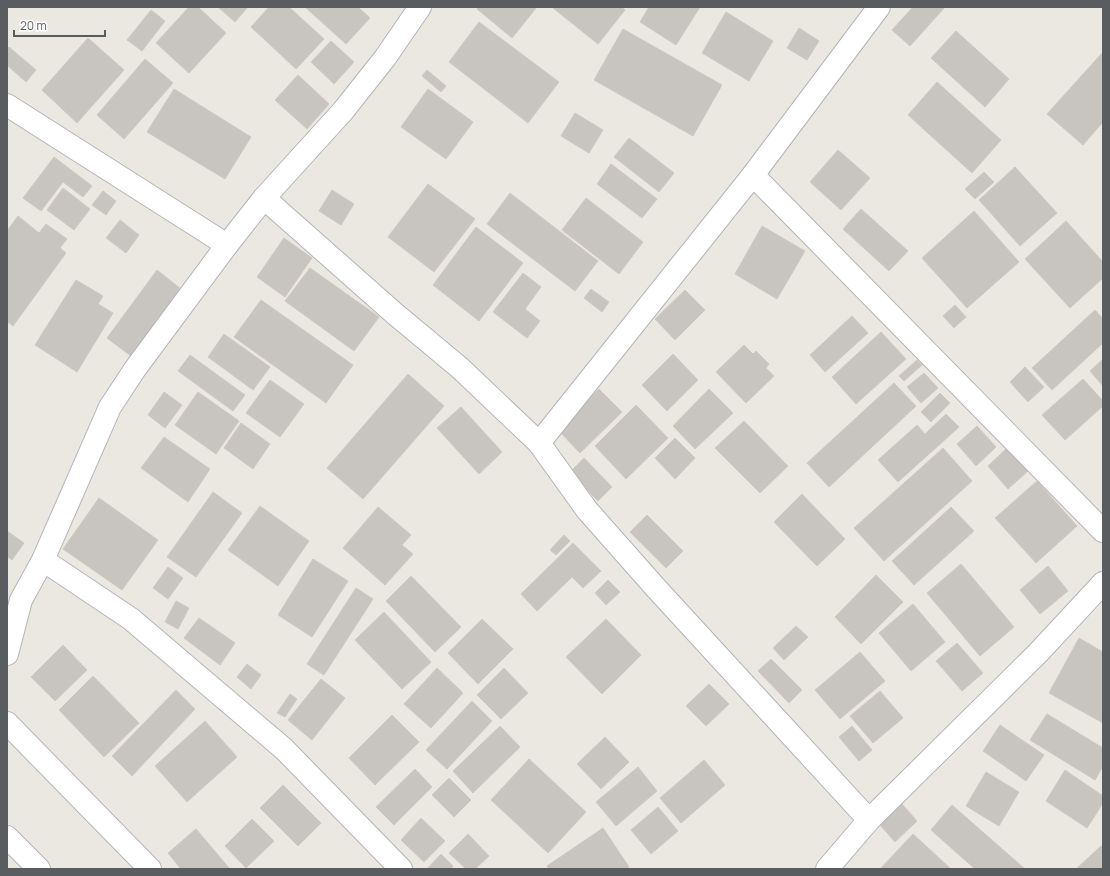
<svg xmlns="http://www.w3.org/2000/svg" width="1110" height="876" font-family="Manrope,sans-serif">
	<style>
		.building { fill: #c8c5c0; stroke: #cfc9c0 }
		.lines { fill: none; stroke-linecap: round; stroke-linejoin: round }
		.street-casing { stroke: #b2b4b7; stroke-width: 24 }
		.secondary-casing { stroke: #b3b6ba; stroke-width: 24 }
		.street { stroke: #fff; stroke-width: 22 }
		.secondary { stroke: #fff; stroke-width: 22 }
	</style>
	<rect width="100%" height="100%" fill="#ebe8e1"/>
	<g class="building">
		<path d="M189,7H198L226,33L189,73L156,43Z"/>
		<path d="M218,7H248L235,22Z"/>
		<path d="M269,7H289L324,39L296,69L251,27Z"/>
		<path d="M305,7H358L370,18L346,44Z"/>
		<path d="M479,7H537L512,38L477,9Z"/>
		<path d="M554,7H622L625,10L598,44L553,8Z"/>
		<path d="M649,7H700L676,45L640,22Z"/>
		<path d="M913,7H945L910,46L892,30Z"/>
		<path d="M151,10L165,21L142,51L127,40Z"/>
		<path d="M726,12L773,41L749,81L702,53Z"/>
		<path d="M479,22L559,82L528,123L449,62Z"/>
		<path d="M799,28L819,41L807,60L787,48Z"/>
		<path d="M623,29L722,85L693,136L594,80Z"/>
		<path d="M956,31L1009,79L985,107L931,58Z"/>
		<path d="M88,38L124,70L77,123L42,90Z"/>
		<path d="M331,41L354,62L334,84L311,62Z"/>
		<path d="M9,47L36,70L26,82L7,65V50Z"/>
		<path d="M1103,52V122L1083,145L1047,114Z"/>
		<path d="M145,59L173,83L124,139L97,115Z"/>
		<path d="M427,70L446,86L441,92L422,76Z"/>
		<path d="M298,75L329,104L307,129L275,100Z"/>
		<path d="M937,82L1001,140L972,173L908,115Z"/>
		<path d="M174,89L251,137L225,179L147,132Z"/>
		<path d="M428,89L473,122L446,159L401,127Z"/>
		<path d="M575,113L603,130L589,153L561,136Z"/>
		<path d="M629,138L674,173L659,192L614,157Z"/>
		<path d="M838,150L870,178L841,210L810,182Z"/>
		<path d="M54,157L92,186L83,197L63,182L41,211L23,198Z"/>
		<path d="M611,164L657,199L642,218L597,184Z"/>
		<path d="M1015,167L1057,213L1020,246L979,200Z"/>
		<path d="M984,172L994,182L975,199L965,189Z"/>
		<path d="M428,184L475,219L434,272L388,237Z"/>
		<path d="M63,188L90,209L74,230L47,210Z"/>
		<path d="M332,190L354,204L341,225L319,211Z"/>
		<path d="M103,191L116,201L106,215L92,205Z"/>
		<path d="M510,193L598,261L575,291L487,224Z"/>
		<path d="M586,198L643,242L619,274L562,230Z"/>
		<path d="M861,209L908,251L889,271L843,229Z"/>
		<path d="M974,211L1019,262L967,308L922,258Z"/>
		<path d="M18,216L39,233L46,224L67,239L60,248L66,253L13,326L7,321V231Z"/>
		<path d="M120,220L139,235L126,253L106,238Z"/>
		<path d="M1066,221L1103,262V278L1070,308L1025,259Z"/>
		<path d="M762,226L805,251L777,299L735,274Z"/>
		<path d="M476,227L523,263L479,321L433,285Z"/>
		<path d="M284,238L312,258L285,297L257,277Z"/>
		<path d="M310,268L379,317L354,351L285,301Z"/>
		<path d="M157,270L181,289L131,356L107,338Z"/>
		<path d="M523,273L541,287L525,309L540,321L527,338L493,312Z"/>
		<path d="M76,280L103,296L98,304L113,313L77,372L35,345Z"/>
		<path d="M591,289L609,302L602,312L584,298Z"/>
		<path d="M685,290L705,310L675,340L655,319Z"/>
		<path d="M261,300L353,365L326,403L234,337Z"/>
		<path d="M955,305L966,317L954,328L943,316Z"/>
		<path d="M1095,310L1103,319V343L1052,390L1032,368Z"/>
		<path d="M852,316L868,333L825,372L810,355Z"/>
		<path d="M881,332L906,359L856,404L832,377Z"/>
		<path d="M224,334L270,367L253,390L208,357Z"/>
		<path d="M744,345L753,354L756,351L769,364L766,368L774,376L746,403L716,372Z"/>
		<path d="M673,354L698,380L667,411L642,385Z"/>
		<path d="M190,355L245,395L233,411L178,371Z"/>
		<path d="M1103,359V386L1090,371Z"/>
		<path d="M917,360L922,365L904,381L899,376Z"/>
		<path d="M1025,367L1044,387L1028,402L1010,382Z"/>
		<path d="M924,373L938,388L921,403L907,387Z"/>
		<path d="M408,374L444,406L363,499L327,468Z"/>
		<path d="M1083,379L1103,401V406L1065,440L1042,415Z"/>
		<path d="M270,380L304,404L280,437L246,413Z"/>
		<path d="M894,383L916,406L829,487L807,463Z"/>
		<path d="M599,389L622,412L580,453L558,430Z"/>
		<path d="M709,389L733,413L695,449L673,426Z"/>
		<path d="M164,392L182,405L165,428L148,415Z"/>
		<path d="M198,392L239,421L216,454L175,425Z"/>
		<path d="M940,393L950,403L931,422L921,412Z"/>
		<path d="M636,405L668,438L626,479L595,446Z"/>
		<path d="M461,407L502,452L479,474L437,428Z"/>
		<path d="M946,414L959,427L898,482L878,460L917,425L925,434Z"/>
		<path d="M744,421L788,466L760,493L715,448Z"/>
		<path d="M241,423L270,444L253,469L224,448Z"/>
		<path d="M977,426L996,447L976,466L957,444Z"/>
		<path d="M164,437L210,469L188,502L141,468Z"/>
		<path d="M675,438L695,458L675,479L655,458Z"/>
		<path d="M943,448L972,481L884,561L854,528Z"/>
		<path d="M1007,448L1028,471L1008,489L988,466Z"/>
		<path d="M584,458L612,487L598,501L570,472Z"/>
		<path d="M1037,481L1077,526L1036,563L995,518Z"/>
		<path d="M213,492L242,513L196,577L167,557Z"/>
		<path d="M802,494L845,539L817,566L774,522Z"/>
		<path d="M99,498L158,540L122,590L63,549Z"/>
		<path d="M260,506L309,541L278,586L228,550Z"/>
		<path d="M378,507L411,535L402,545L413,554L385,585L343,548Z"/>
		<path d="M951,507L974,531L914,585L892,561Z"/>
		<path d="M647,515L683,551L666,568L630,532Z"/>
		<path d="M7,531L24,543L12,560L7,556Z"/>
		<path d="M564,535L570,541L556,555L550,550Z"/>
		<path d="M573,543L601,571L583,588L572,577L537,611L521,594Z"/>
		<path d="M313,559L348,581L312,637L278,615Z"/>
		<path d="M961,564L1014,627L980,656L927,593Z"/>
		<path d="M1048,566L1068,591L1040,614L1020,590Z"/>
		<path d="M168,567L183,578L168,599L153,588Z"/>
		<path d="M876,575L903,602L861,644L835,617Z"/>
		<path d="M411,576L461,627L435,652L386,601Z"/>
		<path d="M608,580L620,592L606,605L595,593Z"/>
		<path d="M356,588L373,599L324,675L307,664Z"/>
		<path d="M176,601L189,608L178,629L165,622Z"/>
		<path d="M913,604L945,642L911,671L879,633Z"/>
		<path d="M384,612L431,662L402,689L355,640Z"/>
		<path d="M199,618L235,643L220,665L184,638Z"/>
		<path d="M482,619L513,649L478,684L448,653Z"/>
		<path d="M606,619L641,655L602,694L566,657Z"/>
		<path d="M796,626L808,637L784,660L773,648Z"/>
		<path d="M1079,638L1103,652V723L1049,693Z"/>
		<path d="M957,643L983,673L962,691L936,661Z"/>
		<path d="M63,645L87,670L55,701L31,677Z"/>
		<path d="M860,652L885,681L840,719L815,690Z"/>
		<path d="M771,659L802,690L789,703L758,671Z"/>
		<path d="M247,664L261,675L251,689L237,677Z"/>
		<path d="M437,668L463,693L431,728L404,704Z"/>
		<path d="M504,668L528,693L501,719L477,695Z"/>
		<path d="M93,676L139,723L104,757L59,710Z"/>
		<path d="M321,679L345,698L312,740L288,720Z"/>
		<path d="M709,684L729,704L706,726L686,706Z"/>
		<path d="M176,690L195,709L132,776L112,756Z"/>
		<path d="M880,691L903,718L873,743L850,716Z"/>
		<path d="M290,694L297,699L285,717L277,713Z"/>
		<path d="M472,701L492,721L447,769L426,750Z"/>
		<path d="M1047,714L1103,748V766L1095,780L1030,740Z"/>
		<path d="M392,715L419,742L375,785L349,758Z"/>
		<path d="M205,721L237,757L187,802L155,766Z"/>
		<path d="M1000,725L1044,755L1026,781L983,751Z"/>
		<path d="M500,726L520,747L473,793L453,771Z"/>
		<path d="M852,726L872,750L859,761L839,737Z"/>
		<path d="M605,737L629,762L601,789L577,764Z"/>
		<path d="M529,759L586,812L548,853L491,800Z"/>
		<path d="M704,760L725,785L681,823L660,798Z"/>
		<path d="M638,767L657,791L616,826L596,802Z"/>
		<path d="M415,769L432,787L394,825L376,807Z"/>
		<path d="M1065,770L1103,796V803L1087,828L1046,801Z"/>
		<path d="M986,772L1019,792L999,826L966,806Z"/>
		<path d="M449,778L471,800L454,817L432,795Z"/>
		<path d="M283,785L321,823L298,846L260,808Z"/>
		<path d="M902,804L917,821L895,842L880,825Z"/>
		<path d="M952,805L1025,869H975L931,830Z"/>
		<path d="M658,807L678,831L651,854L631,830Z"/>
		<path d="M421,818L445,841L424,862L401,840Z"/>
		<path d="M252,819L274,841L246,868L225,846Z"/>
		<path d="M603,828L629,867L625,869H549L547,866Z"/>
		<path d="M196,829L230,869H181L168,853Z"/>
		<path d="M468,834L489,856L475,869H466L449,853Z"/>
		<path d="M913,834L951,869H880Z"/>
		<path d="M1101,846L1103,848V869H1076Z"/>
		<path d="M441,854L453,866L451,869H427Z"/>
	</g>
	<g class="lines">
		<g class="street-casing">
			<g id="street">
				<path d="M7,105L227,245"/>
				<path d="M753,175L1103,531"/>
				<path d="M264,198L394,313L460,368L539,443L587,510L655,587L869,820"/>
				<path d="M539,443L753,175L879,7"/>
				<path d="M43,560L131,619L284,749L401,869"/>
				<path d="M7,654L21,600L43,560L110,407L135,369L227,245L264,198L343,111L385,58L420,7"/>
				<path d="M827,869L869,820L1038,653L1103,583"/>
			</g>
		</g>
		<g class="secondary-casing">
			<g id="secondary">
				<path d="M7,723L150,869"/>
				<path d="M7,837L39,869"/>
			</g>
		</g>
		<use href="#street" class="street"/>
		<use href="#secondary" class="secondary"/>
	</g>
	<rect width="1110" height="876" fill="none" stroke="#5a5d60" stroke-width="16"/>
	<path d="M14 30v6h91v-6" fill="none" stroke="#5a5d60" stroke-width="2"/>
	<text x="20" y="30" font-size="12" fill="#5a5d60" stroke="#ffffff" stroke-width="3" paint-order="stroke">20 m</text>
</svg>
